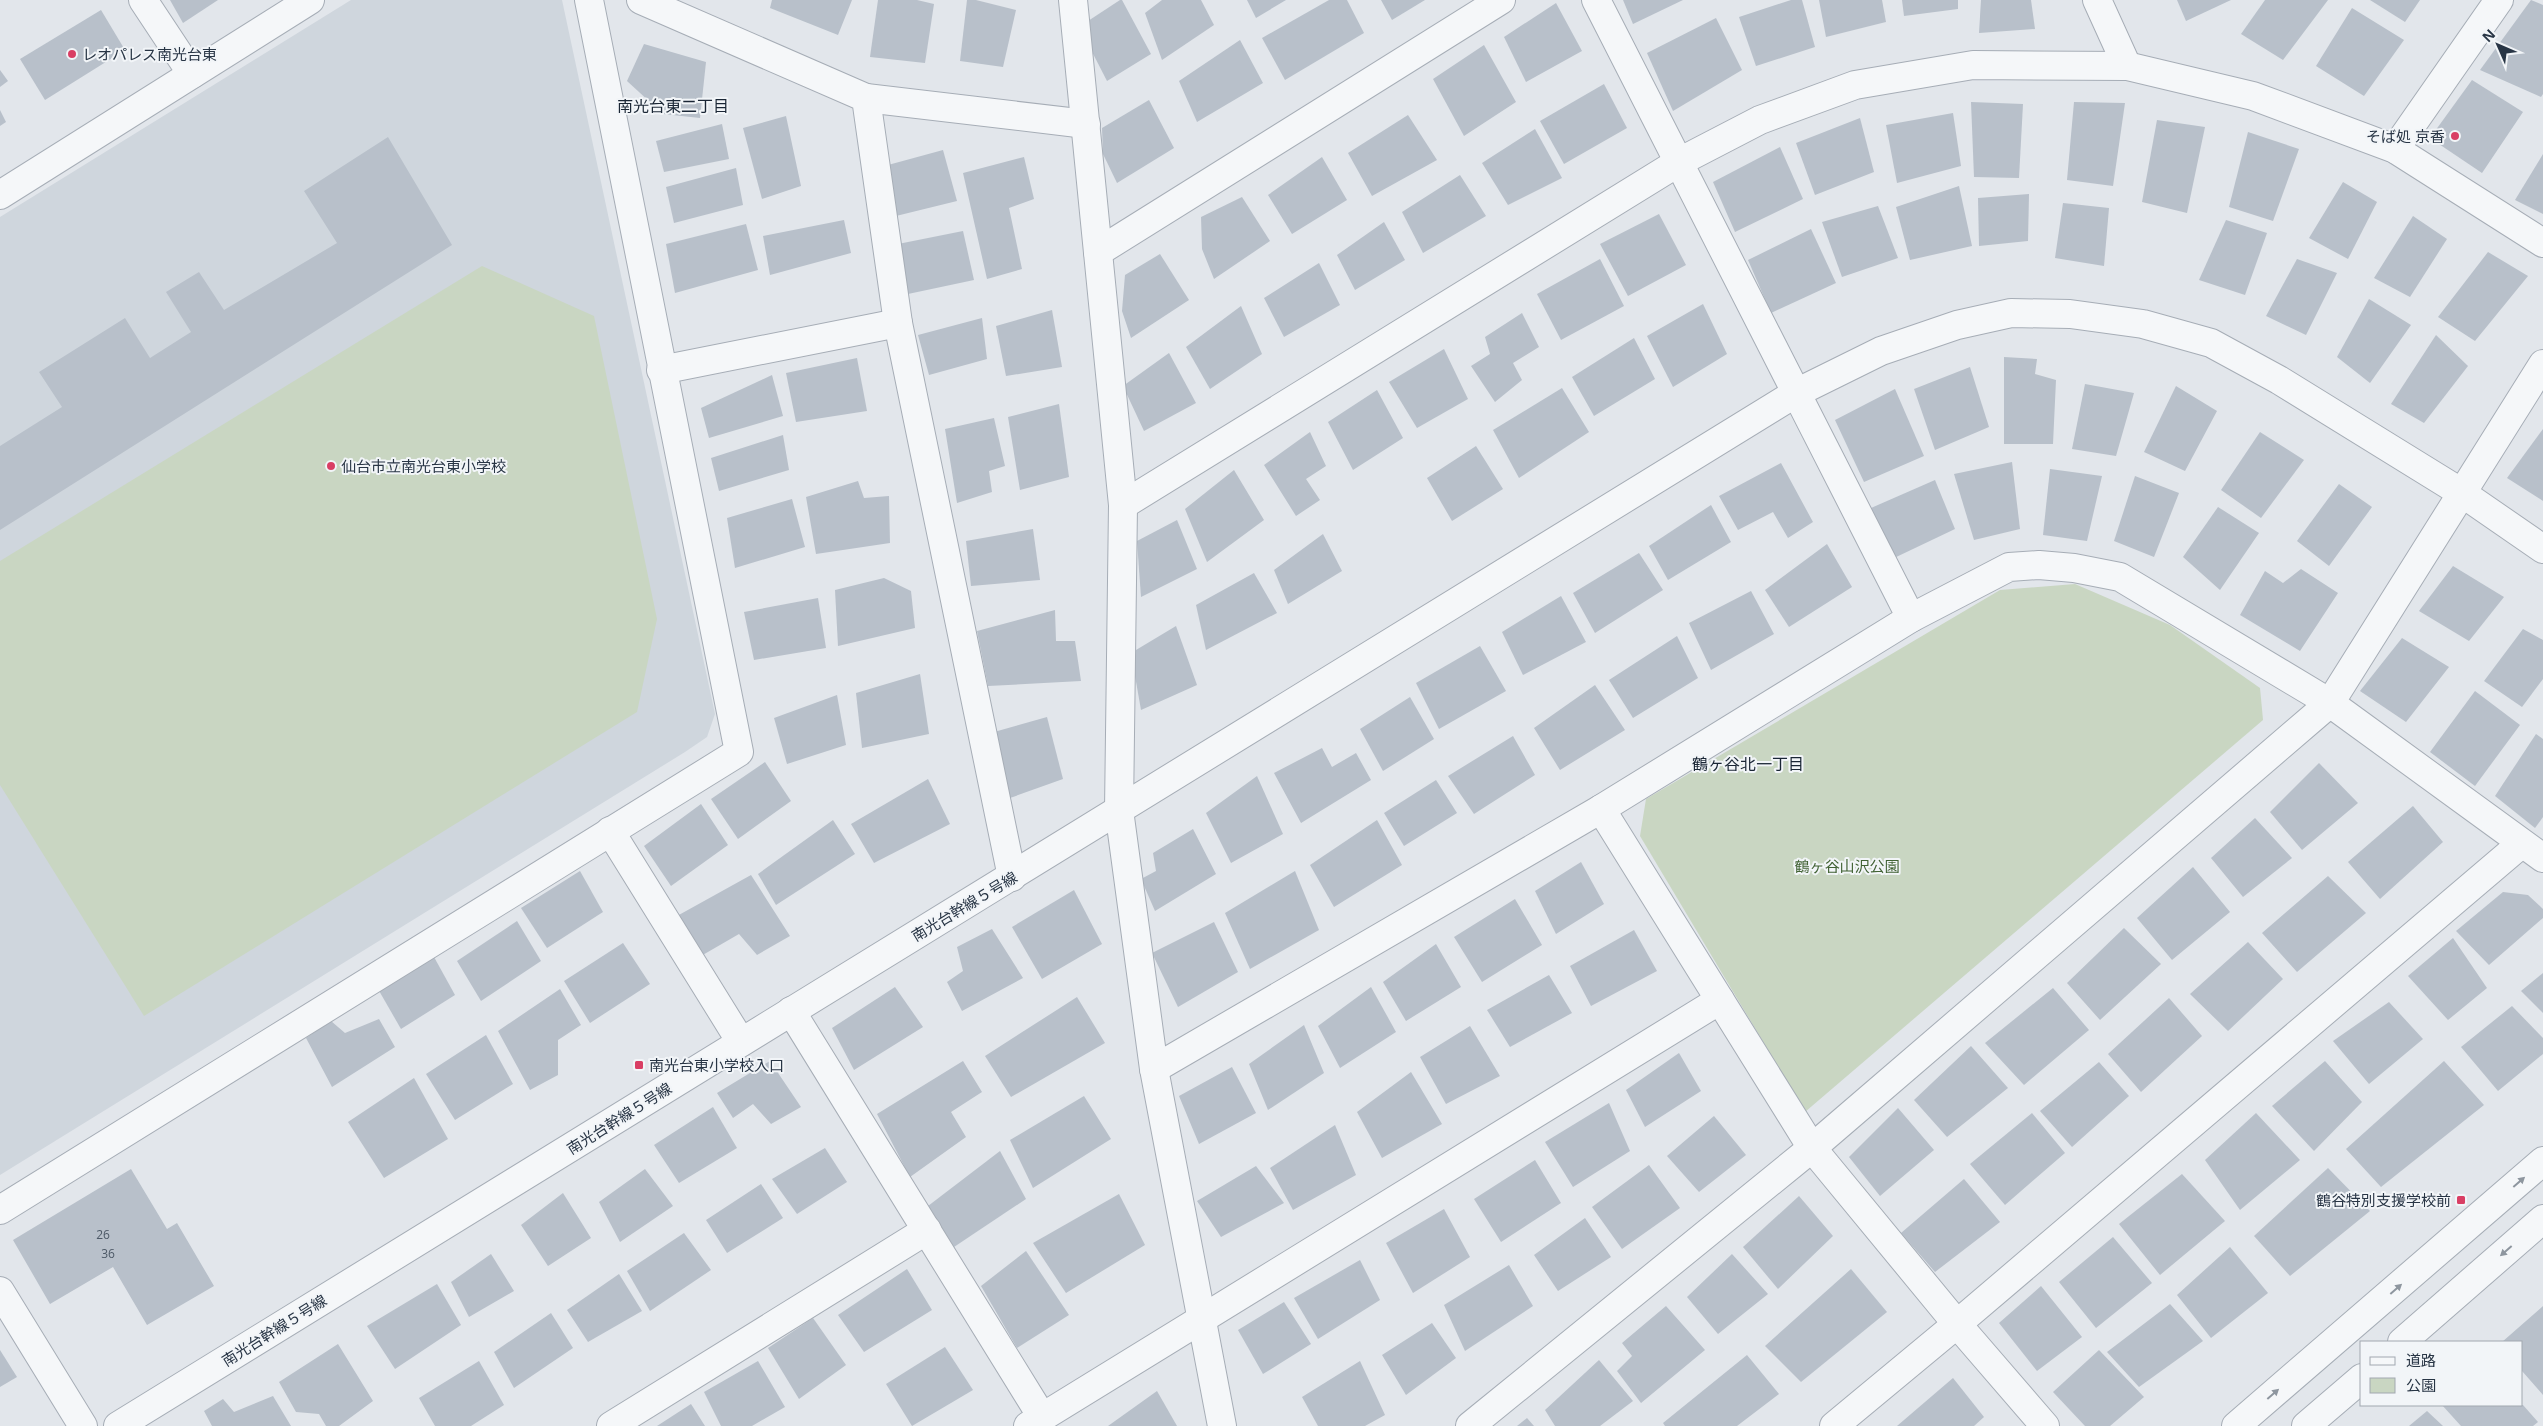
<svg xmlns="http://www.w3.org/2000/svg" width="2543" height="1426" font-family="'Open Sans','Noto Sans JP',sans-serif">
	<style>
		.built { fill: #cfd6dd }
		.green { fill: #c9d6c2 }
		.building { fill: #b8c0ca }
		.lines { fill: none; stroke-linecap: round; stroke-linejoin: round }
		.minor-casing { stroke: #a6adb6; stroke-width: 30 }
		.minor { stroke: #f5f7f9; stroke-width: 28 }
		.oneway { fill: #8e969f }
		.poi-dot { fill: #d93e64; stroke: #f2f5f8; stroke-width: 2 }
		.labels { text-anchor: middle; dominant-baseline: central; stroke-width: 4; stroke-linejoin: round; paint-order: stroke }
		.number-label { font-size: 12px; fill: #4c5866 }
		.poi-label { font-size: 15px; fill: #283545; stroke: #f2f5f8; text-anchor: start }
		.park-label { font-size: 15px; fill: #416234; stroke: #f2f5f8 }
		.street-label { font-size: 15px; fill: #283545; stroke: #f2f5f8 }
		.neighbourhood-label { font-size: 16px; fill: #1a2635; stroke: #f2f5f8 }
	</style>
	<rect width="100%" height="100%" fill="#e2e6eb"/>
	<path class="built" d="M351,0H562L715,714L707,737L685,752L0,1175V217Z"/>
	<g class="green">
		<path d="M482,266L594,316L657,619L637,712L144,1016L0,785V561Z"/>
		<path d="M2075,584L2170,625L2260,688L2263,720L1805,1112L1640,836L1646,799L2000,590Z"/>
	</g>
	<g class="building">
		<path d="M170,0H218L183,23Z"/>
		<path d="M772,0H852L838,35L770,8Z"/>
		<path d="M878,0H917L934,4L925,63L870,57Z"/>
		<path d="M967,0H976L1016,10L1003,67L960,61Z"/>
		<path d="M1120,0H1122L1151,54L1107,81L1087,42L1088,21Z"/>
		<path d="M1162,0H1201L1214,25L1162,60L1145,13Z"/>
		<path d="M1247,0H1286L1256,18Z"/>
		<path d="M1329,0H1347L1364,33L1285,80L1262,38Z"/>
		<path d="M1381,0H1425L1392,20Z"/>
		<path d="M1623,0H1683L1633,24Z"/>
		<path d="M1791,0H1802L1815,47L1756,66L1739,17Z"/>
		<path d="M1819,0H1882L1886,22L1826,37Z"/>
		<path d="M1902,0H1958V9L1904,16Z"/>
		<path d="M1981,0H2031L2035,29L1979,33Z"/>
		<path d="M2177,0H2231L2186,21Z"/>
		<path d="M2265,0H2328L2283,60L2241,34Z"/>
		<path d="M2370,0H2420L2405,22Z"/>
		<path d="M2531,0L2543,5V94L2541,97L2480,70Z"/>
		<path d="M1556,3L1582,51L1526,82L1504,37Z"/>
		<path d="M2352,8L2404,40L2364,96L2316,66Z"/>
		<path d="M101,10L125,50L45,100L20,59Z"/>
		<path d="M1716,18L1742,70L1673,111L1647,53Z"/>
		<path d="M1240,40L1263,83L1197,122L1179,81Z"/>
		<path d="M644,44L706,62L700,118L663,114L627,81Z"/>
		<path d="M1484,45L1516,102L1464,136L1433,79Z"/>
		<path d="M0,70L8,81L0,87Z"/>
		<path d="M2472,80L2523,112L2482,173L2430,138Z"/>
		<path d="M1604,84L1627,128L1564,164L1540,121Z"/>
		<path d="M1149,100L1174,148L1117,183L1103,154L1102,128Z"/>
		<path d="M1971,102L2023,104L2019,178L1974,177Z"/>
		<path d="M2074,102L2125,103L2113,186L2067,180Z"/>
		<path d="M0,110L6,122L0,126Z"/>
		<path d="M1953,113L1961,166L1897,183L1886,125Z"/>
		<path d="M1408,115L1437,160L1372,196L1348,153Z"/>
		<path d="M786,116L801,186L762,199L743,128Z"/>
		<path d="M1860,118L1874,172L1815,195L1796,143Z"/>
		<path d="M2157,120L2205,127L2187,213L2142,202Z"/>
		<path d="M722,124L729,159L664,172L656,141Z"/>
		<path d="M1535,129L1562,178L1508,205L1482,163Z"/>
		<path d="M2248,132L2299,149L2273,221L2229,207Z"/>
		<path d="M388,137L452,245L0,530V446L62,407L39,372L125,318L150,358L191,332L166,292L199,272L224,310L337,243L304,191Z"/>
		<path d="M1780,147L1803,199L1735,232L1713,182Z"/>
		<path d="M943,150L957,201L896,216L888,165Z"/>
		<path d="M2543,154V214L2515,200Z"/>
		<path d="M1024,157L1034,199L1009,208L1022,269L987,279L963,173Z"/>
		<path d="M1322,157L1347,200L1292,234L1268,195Z"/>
		<path d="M736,168L743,205L674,223L666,187Z"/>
		<path d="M1460,175L1486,216L1423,253L1402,212Z"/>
		<path d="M2343,182L2377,202L2348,259L2309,238Z"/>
		<path d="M1959,186L1972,246L1910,260L1896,207Z"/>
		<path d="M2029,194L2028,241L1979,246L1978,198Z"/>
		<path d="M1242,197L1270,241L1214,279L1202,249L1201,217Z"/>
		<path d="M2063,203L2109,208L2104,266L2055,258Z"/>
		<path d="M1878,206L1898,258L1842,277L1822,222Z"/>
		<path d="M1659,214L1686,265L1628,296L1600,244Z"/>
		<path d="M2413,216L2447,239L2410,297L2374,278Z"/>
		<path d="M844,220L851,253L770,275L763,236Z"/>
		<path d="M2226,220L2267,233L2245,295L2199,280Z"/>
		<path d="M1384,222L1405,260L1355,290L1337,255Z"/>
		<path d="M746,224L758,270L675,293L666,244Z"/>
		<path d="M1811,229L1836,283L1771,313L1748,260Z"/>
		<path d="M963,231L974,280L908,294L898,244Z"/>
		<path d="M2488,252L2528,276L2475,341L2438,317Z"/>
		<path d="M1160,254L1189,300L1131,338L1122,311L1125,275Z"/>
		<path d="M1600,259L1624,306L1561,340L1537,294Z"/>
		<path d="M2297,259L2337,273L2306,335L2266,316Z"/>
		<path d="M1319,263L1340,305L1284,337L1264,298Z"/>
		<path d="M2369,299L2411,325L2370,383L2337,357Z"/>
		<path d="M1703,304L1727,354L1673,387L1647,336Z"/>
		<path d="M1241,306L1262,354L1210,389L1186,347Z"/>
		<path d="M1052,310L1062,367L1006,376L996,326Z"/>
		<path d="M1522,313L1539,347L1513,363L1522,380L1495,402L1471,366L1490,354L1485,337Z"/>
		<path d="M982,318L987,359L929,375L918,335Z"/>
		<path d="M2436,335L2468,366L2424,423L2391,404Z"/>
		<path d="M1634,338L1655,379L1594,416L1572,377Z"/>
		<path d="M1444,349L1468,399L1417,428L1389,382Z"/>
		<path d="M1169,353L1196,403L1144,431L1123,386Z"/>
		<path d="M2004,357L2037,359L2035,374L2056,380L2053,444H2004Z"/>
		<path d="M857,358L867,411L796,422L786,373Z"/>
		<path d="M1970,367L1989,427L1935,450L1914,389Z"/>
		<path d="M772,375L783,416L709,438L701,408Z"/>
		<path d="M2085,384L2134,393L2116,456L2072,449Z"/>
		<path d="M2176,386L2217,411L2185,471L2144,452Z"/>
		<path d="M1562,388L1589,432L1519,478L1493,430Z"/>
		<path d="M1895,389L1924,456L1864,482L1835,420Z"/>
		<path d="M1377,390L1403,438L1353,470L1328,422Z"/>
		<path d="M1059,404L1069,477L1020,490L1008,417Z"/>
		<path d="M994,418L1005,466L989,471L992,492L957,503L945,429Z"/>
		<path d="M2543,429V501L2507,478Z"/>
		<path d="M1310,432L1326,466L1306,479L1320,500L1296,516L1264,465Z"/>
		<path d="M2260,432L2304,460L2261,518L2221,490Z"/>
		<path d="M783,435L789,470L719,491L711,458Z"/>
		<path d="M1476,446L1503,489L1452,521L1427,478Z"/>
		<path d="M2012,462L2020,529L1974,540L1954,474Z"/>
		<path d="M1781,463L1813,522L1788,538L1773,512L1738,530L1719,496Z"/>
		<path d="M2050,469L2102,476L2087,541L2043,535Z"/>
		<path d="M1234,470L1264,520L1207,562L1185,509Z"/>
		<path d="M2135,476L2179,493L2154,557L2114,541Z"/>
		<path d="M1935,480L1955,529L1892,559L1871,508Z"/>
		<path d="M858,481L864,498L889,496L890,543L816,554L806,497Z"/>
		<path d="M2339,484L2372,507L2329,566L2297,541Z"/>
		<path d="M792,499L805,547L735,568L727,518Z"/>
		<path d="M1711,505L1731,542L1668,580L1649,546Z"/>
		<path d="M2218,507L2259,533L2220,590L2183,557Z"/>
		<path d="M1177,520L1197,569L1141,597L1137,541Z"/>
		<path d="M1033,529L1040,580L971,586L966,541Z"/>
		<path d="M1323,534L1342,571L1288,604L1274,570Z"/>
		<path d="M1827,544L1852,587L1789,627L1765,590Z"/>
		<path d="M1639,553L1663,590L1595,633L1573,593Z"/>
		<path d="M2453,566L2504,597L2469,641L2419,611Z"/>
		<path d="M2301,569L2338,593L2300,651L2240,615L2265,571L2283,583Z"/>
		<path d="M1254,573L1277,613L1206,650L1196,605Z"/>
		<path d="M884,578L911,591L915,628L838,646L835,590Z"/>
		<path d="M1751,591L1774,634L1711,670L1689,623Z"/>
		<path d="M1561,596L1586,642L1523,675L1502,632Z"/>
		<path d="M818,598L826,648L754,660L744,612Z"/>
		<path d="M1055,610L1056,641H1075L1081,681L988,686L977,631Z"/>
		<path d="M1176,626L1197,685L1141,710L1131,653Z"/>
		<path d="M2523,629L2543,640V679L2522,707L2484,681Z"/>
		<path d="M1677,636L1698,678L1633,718L1609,680Z"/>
		<path d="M2402,638L2449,667L2406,722L2360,691Z"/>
		<path d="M1480,646L1506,691L1439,729L1416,683Z"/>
		<path d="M920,674L929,734L862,748L856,693Z"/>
		<path d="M1595,685L1625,730L1560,770L1534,728Z"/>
		<path d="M2475,691L2520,725L2475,786L2430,752Z"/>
		<path d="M837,695L846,745L787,764L774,718Z"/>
		<path d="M1410,697L1434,739L1383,771L1360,729Z"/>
		<path d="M1047,717L1063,779L1010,798L994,732Z"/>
		<path d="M2536,734L2543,739V817L2535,828L2495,796Z"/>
		<path d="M1513,736L1535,775L1474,814L1448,776Z"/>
		<path d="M1322,748L1332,767L1356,753L1371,780L1301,823L1274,773Z"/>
		<path d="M765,762L791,801L738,839L711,799Z"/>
		<path d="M2319,763L2358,803L2302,850L2270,812Z"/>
		<path d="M1257,776L1283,834L1231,863L1206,813Z"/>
		<path d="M928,779L950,824L874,863L851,824Z"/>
		<path d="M1436,780L1457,813L1404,846L1384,813Z"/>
		<path d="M701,804L728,845L671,886L644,846Z"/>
		<path d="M2413,806L2443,842L2380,899L2348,862Z"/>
		<path d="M2255,818L2292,858L2243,897L2211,858Z"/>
		<path d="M833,820L855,854L776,905L758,874Z"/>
		<path d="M1377,820L1402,865L1334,907L1310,865Z"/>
		<path d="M1193,829L1216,874L1155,911L1141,879L1156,871L1153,853Z"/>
		<path d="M1581,862L1604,904L1556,934L1535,891Z"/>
		<path d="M2193,867L2230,912L2172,960L2137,918Z"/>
		<path d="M580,871L603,912L547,948L521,908Z"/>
		<path d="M1295,871L1319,930L1250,969L1225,913Z"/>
		<path d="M751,875L790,936L757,955L739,934L701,956L677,916Z"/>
		<path d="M2328,876L2366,913L2297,972L2262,933Z"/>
		<path d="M1074,890L1102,944L1042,979L1012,927Z"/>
		<path d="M2503,892L2528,895L2543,909V918L2489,965L2456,931Z"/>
		<path d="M1515,899L1542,945L1482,982L1454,937Z"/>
		<path d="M517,921L541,961L481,1001L457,961Z"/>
		<path d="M1214,922L1238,972L1178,1007L1152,953Z"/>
		<path d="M2124,928L2161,964L2100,1020L2067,983Z"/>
		<path d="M992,929L1023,978L962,1011L947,982L963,971L957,947Z"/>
		<path d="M1634,930L1657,971L1591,1006L1570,966Z"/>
		<path d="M2453,938L2487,988L2448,1020L2408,976Z"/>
		<path d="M2248,942L2283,979L2228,1031L2190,994Z"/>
		<path d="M623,943L650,984L590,1023L564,981Z"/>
		<path d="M1436,944L1461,987L1406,1021L1383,982Z"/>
		<path d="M434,957L455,995L401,1029L378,989Z"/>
		<path d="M2543,973V1013L2521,991Z"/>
		<path d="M1549,975L1572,1013L1510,1047L1487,1010Z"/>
		<path d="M895,987L923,1027L854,1070L832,1028Z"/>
		<path d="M1371,987L1396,1032L1340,1068L1318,1026Z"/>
		<path d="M2053,988L2089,1030L2024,1085L1985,1043Z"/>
		<path d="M560,989L581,1025L558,1040V1075L530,1090L498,1031Z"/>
		<path d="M1077,997L1105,1043L1011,1097L985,1056Z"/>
		<path d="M2169,998L2202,1036L2141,1092L2108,1054Z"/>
		<path d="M2389,1002L2423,1039L2369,1084L2333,1041Z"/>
		<path d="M2512,1006L2543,1038V1054L2498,1091L2461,1047Z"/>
		<path d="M379,1019L395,1047L332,1087L306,1038L331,1021L345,1033Z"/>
		<path d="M1304,1025L1324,1073L1268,1110L1249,1064Z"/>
		<path d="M1470,1026L1500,1076L1446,1104L1420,1057Z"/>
		<path d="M486,1035L513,1084L455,1120L426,1074Z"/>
		<path d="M1971,1046L2008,1088L1947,1137L1914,1100Z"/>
		<path d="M1679,1053L1701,1091L1645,1127L1626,1090Z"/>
		<path d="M770,1061L801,1107L771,1124L753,1104L733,1118L717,1093Z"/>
		<path d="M963,1061L982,1092L951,1112L966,1137L910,1177L877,1114Z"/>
		<path d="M2325,1061L2362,1102L2314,1151L2272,1106Z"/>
		<path d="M2444,1061L2484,1105L2381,1187L2346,1149Z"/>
		<path d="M2099,1062L2129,1096L2072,1147L2040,1111Z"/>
		<path d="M1232,1067L1256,1113L1199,1144L1179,1096Z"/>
		<path d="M1411,1072L1442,1124L1382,1158L1357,1112Z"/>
		<path d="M414,1078L448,1139L384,1178L348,1122Z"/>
		<path d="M1084,1096L1111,1139L1033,1188L1010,1140Z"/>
		<path d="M1609,1103L1630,1151L1573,1187L1545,1142Z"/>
		<path d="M713,1107L737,1148L679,1183L654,1145Z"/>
		<path d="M1898,1108L1934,1150L1880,1196L1849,1157Z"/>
		<path d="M2032,1113L2065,1153L2005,1205L1970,1164Z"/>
		<path d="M2256,1113L2300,1160L2240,1210L2205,1160Z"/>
		<path d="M1714,1116L1746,1155L1699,1192L1667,1156Z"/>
		<path d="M1335,1125L1356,1175L1293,1210L1270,1168Z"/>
		<path d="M825,1148L847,1182L797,1214L772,1179Z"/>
		<path d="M1000,1151L1026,1199L954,1247L928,1206Z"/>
		<path d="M1535,1160L1561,1203L1501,1242L1474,1199Z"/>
		<path d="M1649,1165L1680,1208L1622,1249L1592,1207Z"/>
		<path d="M1256,1166L1284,1203L1221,1237L1197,1201Z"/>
		<path d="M2328,1168L2370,1211L2290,1276L2254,1236Z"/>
		<path d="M131,1169L167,1229L177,1223L214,1286L147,1325L113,1267L50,1304L13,1240Z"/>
		<path d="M645,1169L673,1206L620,1242L599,1202Z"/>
		<path d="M2182,1174L2225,1221L2160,1275L2119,1224Z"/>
		<path d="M1964,1179L2000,1222L1935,1272L1901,1233Z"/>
		<path d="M761,1184L783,1218L727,1253L706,1220Z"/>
		<path d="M563,1193L591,1238L548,1266L521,1225Z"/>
		<path d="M1119,1194L1145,1245L1066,1293L1033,1243Z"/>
		<path d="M1799,1196L1833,1236L1778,1289L1743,1247Z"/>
		<path d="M1444,1209L1470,1257L1413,1293L1386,1243Z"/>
		<path d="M1585,1218L1611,1257L1558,1291L1534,1255Z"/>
		<path d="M684,1233L711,1270L650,1311L627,1271Z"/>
		<path d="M2113,1237L2152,1283L2096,1328L2059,1282Z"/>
		<path d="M2230,1247L2268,1293L2211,1338L2177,1295Z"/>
		<path d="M1026,1251L1069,1315L1017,1348L981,1286Z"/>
		<path d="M491,1254L514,1291L469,1317L451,1282Z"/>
		<path d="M1732,1254L1768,1294L1718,1334L1687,1297Z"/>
		<path d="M1360,1260L1380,1300L1318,1339L1294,1298Z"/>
		<path d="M1509,1265L1533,1306L1465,1351L1444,1305Z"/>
		<path d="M907,1269L932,1310L864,1352L838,1315Z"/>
		<path d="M1851,1269L1887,1312L1801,1382L1765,1346Z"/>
		<path d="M619,1274L642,1311L588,1342L567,1310Z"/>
		<path d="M437,1284L461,1325L395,1369L367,1326Z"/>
		<path d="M2041,1286L2082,1337L2037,1371L1999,1323Z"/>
		<path d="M1284,1302L1311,1344L1263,1374L1238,1330Z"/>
		<path d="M2170,1304L2203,1341L2139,1387L2107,1352Z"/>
		<path d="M1666,1306L1705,1350L1641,1403L1617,1371L1632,1356L1622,1343Z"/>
		<path d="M2543,1306V1395L2522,1371V1342H2502Z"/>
		<path d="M551,1313L573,1348L514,1388L494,1352Z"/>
		<path d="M813,1318L846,1365L799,1399L768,1348Z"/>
		<path d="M1432,1323L1456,1358L1406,1395L1382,1355Z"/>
		<path d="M338,1344L373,1401L339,1426H326L319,1414L296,1412L279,1382Z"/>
		<path d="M945,1347L973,1390L912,1426L886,1384Z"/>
		<path d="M0,1350L17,1377L0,1387Z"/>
		<path d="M2099,1350L2144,1397L2110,1426H2085L2053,1392Z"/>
		<path d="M1747,1355L1779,1394L1737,1426H1665L1663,1423Z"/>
		<path d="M1599,1360L1633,1401L1600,1426H1555L1545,1410Z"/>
		<path d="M479,1361L504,1405L471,1426H435L419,1398Z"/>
		<path d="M758,1361L785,1407L752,1426H721L704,1392Z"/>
		<path d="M1360,1361L1385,1415L1365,1426H1318L1302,1397Z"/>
		<path d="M1953,1378L1984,1417L1974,1426H1897Z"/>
		<path d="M1157,1391L1177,1426H1108Z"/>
		<path d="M273,1396L291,1426H212L204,1411L223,1399L234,1412Z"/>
		<path d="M691,1404L705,1426H657Z"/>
		<path d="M2442,1405H2523L2538,1422L2533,1426H2461Z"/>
		<path d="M2427,1411L2443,1426H2409Z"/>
		<path d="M1527,1418L1534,1426H1517Z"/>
	</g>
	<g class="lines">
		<g class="minor-casing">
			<g id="minor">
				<path d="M143,0L192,74"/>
				<path d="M641,0L866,98L898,323L1012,877"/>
				<path d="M1073,0L1123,505L1119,810L1154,1069L1222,1426"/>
				<path d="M1596,0L1911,618"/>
				<path d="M2097,0L2127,66"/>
				<path d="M866,98L1086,124"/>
				<path d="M2395,149L2499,0"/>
				<path d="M0,195L310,0"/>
				<path d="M1098,252L1501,0"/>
				<path d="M661,370L898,323"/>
				<path d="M1123,505L1679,162L1760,120L1855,85L1973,65L2127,66L2253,96L2395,149L2543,243"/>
				<path d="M1601,809L1812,1148L1957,1324L2045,1426"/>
				<path d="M610,831L741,1042"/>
				<path d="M791,1011L1042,1417"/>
				<path d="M1154,1069L1601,809L1911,618L2009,567L2039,565L2074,568L2120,577L2330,703L2543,858"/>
				<path d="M0,1210L739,752L589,0"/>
				<path d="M0,1291L83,1426"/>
				<path d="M2402,1342L2543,1219"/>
				<path d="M118,1426L1796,393L1881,351L1957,325L2011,313L2070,314L2143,324L2211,343L2279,380L2462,493L2543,549"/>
				<path d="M611,1426L927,1230"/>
				<path d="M1028,1426L1720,1000"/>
				<path d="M1470,1426L1812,1148L2330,703L2543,364"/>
				<path d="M1834,1426L1957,1324L2521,844"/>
				<path d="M2236,1426L2543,1161"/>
				<path d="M2306,1426L2362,1378"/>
			</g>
		</g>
		<use href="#minor" class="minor"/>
	</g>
	<defs><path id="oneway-solid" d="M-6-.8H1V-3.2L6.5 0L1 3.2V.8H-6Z" transform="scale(1.25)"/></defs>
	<g class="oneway">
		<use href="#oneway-solid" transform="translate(2519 1182) rotate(-41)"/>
		<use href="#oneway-solid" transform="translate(2506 1251) rotate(139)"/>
		<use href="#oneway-solid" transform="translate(2396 1289) rotate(-41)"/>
		<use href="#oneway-solid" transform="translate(2273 1394) rotate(-41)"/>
	</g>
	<g class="poi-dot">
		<circle cx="72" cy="54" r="5"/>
		<circle cx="2455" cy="136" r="5"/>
		<circle cx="331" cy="466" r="5"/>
		<rect x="634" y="1060" width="10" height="10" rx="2.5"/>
		<rect x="2456" y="1195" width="10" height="10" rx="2.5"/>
	</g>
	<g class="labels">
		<g class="number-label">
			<text x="103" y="1234">26</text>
			<text x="108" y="1253">36</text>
		</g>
		<g class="poi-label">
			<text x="82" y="54">レオパレス南光台東</text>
			<text x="2445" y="136" text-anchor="end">そば処 京香</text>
			<text x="341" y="466">仙台市立南光台東小学校</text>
			<text x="649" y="1065">南光台東小学校入口</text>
			<text x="2451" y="1200" text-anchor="end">鶴谷特別支援学校前</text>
		</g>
		<g class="park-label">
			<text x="1847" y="866">鶴ヶ谷山沢公園</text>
		</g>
		<g class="street-label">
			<text transform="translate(964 906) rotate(-31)">南光台幹線５号線</text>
			<text transform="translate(619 1118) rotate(-32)">南光台幹線５号線</text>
			<text transform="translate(274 1330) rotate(-32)">南光台幹線５号線</text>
		</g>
		<g class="neighbourhood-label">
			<text x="673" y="106">南光台東二丁目</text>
			<text x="1748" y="764">鶴ヶ谷北一丁目</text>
		</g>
	</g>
	<rect x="2360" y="1341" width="162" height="65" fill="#f2f5f8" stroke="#a1a8b0"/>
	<rect x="2370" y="1357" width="25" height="8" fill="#f5f7f9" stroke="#a1a8b0"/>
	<text x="2406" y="1366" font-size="15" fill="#283545">道路</text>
	<rect x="2370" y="1378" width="25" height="15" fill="#c9d6c2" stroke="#a1a8b0"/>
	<text x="2406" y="1391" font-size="15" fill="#283545">公園</text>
	<g transform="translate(2498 45) rotate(315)" stroke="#f2f5f8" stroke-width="4" paint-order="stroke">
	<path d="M0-4L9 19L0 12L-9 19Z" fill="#283545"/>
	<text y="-8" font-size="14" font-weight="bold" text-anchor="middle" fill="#283545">N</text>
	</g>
</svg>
